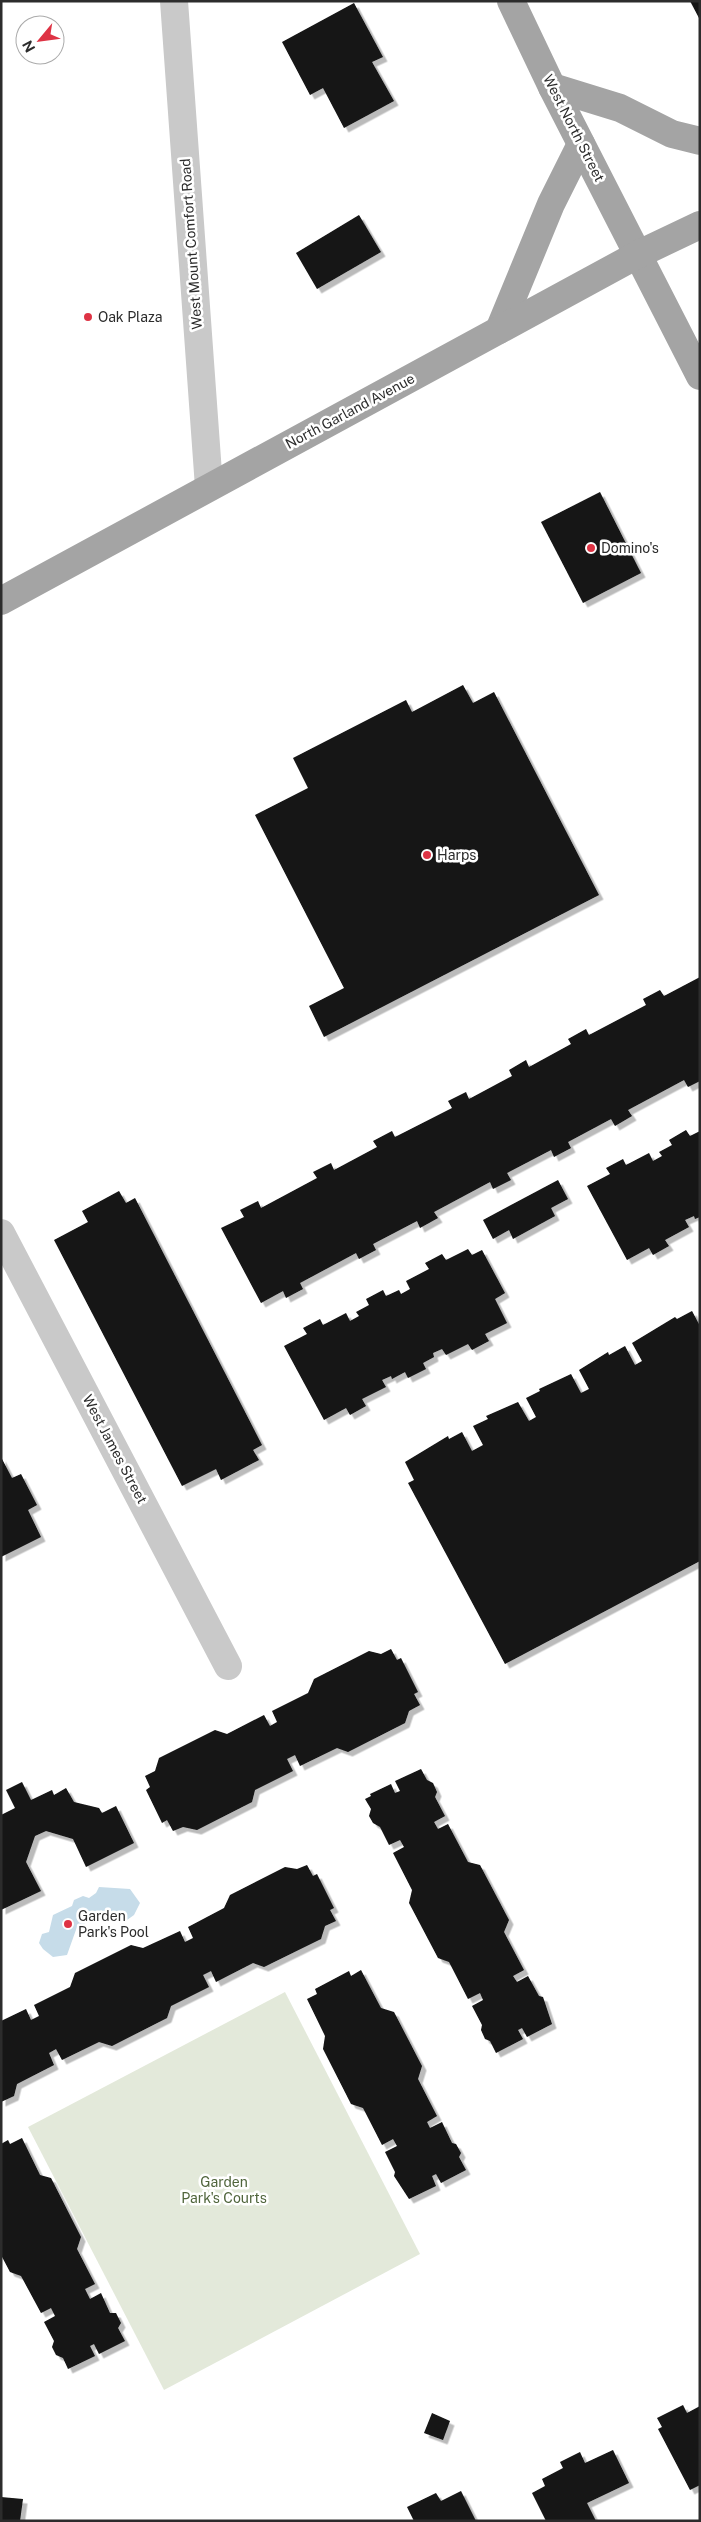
<svg xmlns="http://www.w3.org/2000/svg" width="701" height="2522" font-family="'Public Sans',sans-serif">
	<style>
		.green { fill: #e3e9da }
		.water { fill: #c6dce9 }
		.building { fill: #131313; filter: url(#shadow) }
		.lines { fill: none; stroke-linecap: round; stroke-linejoin: round }
		.minor { stroke: #c9c9c9; stroke-width: 28 }
		.major { stroke: #a4a4a4; stroke-width: 28 }
		.poi-dot { fill: #de3344; stroke: #fff; stroke-width: 2 }
		.labels { text-anchor: middle; dominant-baseline: central; stroke-width: 5; stroke-linejoin: round; paint-order: stroke }
		.street-label { font-size: 14px; fill: #2c2c2c; stroke: #fff }
		.poi-label { font-size: 14px; fill: #2c2c2c; stroke: #fff; text-anchor: start }
		.park-label { font-size: 14px; fill: #50653c; stroke: #fff }
	</style>
	<defs>
		<filter id="shadow"><feDropShadow dx="4.5" dy="4.5" stdDeviation="0" flood-color="#0004"/></filter>
	</defs>
	<rect width="100%" height="100%" fill="#fff"/>
	<path class="green" d="M285,1992L420,2254L164,2390L28,2127Z"/>
	<path class="water" d="M99,1887L130,1889L140,1903L134,1915L127,1920L100,1916L77,1927L67,1955L53,1957L43,1949L39,1943L42,1934L49,1932L53,1915L72,1906L74,1900L83,1896L89,1898L96,1893Z"/>
	<g class="building">
		<path d="M690,1H700V20Z"/>
		<path d="M354,3L383,57L372,62L394,101L344,128L323,88L310,95L282,42Z"/>
		<path d="M359,215L381,252L317,289L296,253Z"/>
		<path d="M600,492L641,573L583,603L541,522Z"/>
		<path d="M463,685L473,703L494,692L599,895L324,1037L309,1006L344,988L255,815L308,788L293,758L406,700L412,712Z"/>
		<path d="M700,977V1081L688,1087L684,1080L628,1110L632,1116L615,1126L611,1119L568,1142L571,1148L554,1157L551,1150L507,1173L511,1180L493,1189L490,1182L434,1212L438,1218L420,1228L417,1221L373,1244L376,1250L359,1259L356,1253L300,1283L303,1289L286,1298L283,1291L261,1303L221,1228L244,1217L240,1210L258,1201L261,1208L317,1178L313,1172L331,1163L334,1170L377,1147L373,1141L392,1131L395,1137L452,1108L448,1101L466,1092L469,1099L512,1076L509,1070L526,1060L529,1067L571,1044L568,1039L586,1029L589,1035L646,1005L643,999L660,990L664,996Z"/>
		<path d="M686,1130L690,1136L700,1131V1217L695,1219L694,1216L685,1220L689,1227L665,1240L669,1246L653,1255L649,1248L627,1260L587,1186L610,1174L606,1168L623,1159L626,1165L649,1153L653,1161L662,1156L659,1152L672,1145L669,1140Z"/>
		<path d="M558,1180L568,1199L551,1208L555,1216L513,1239L509,1230L493,1239L483,1220Z"/>
		<path d="M119,1191L126,1203L135,1198L262,1445L253,1450L259,1460L221,1480L216,1469L182,1486L54,1240L88,1222L82,1211Z"/>
		<path d="M468,1249L472,1255L482,1250L505,1293L495,1299L507,1323L485,1334L489,1341L472,1350L468,1344L446,1355L442,1349L433,1353L434,1357L423,1363L426,1369L408,1378L405,1372L392,1379L391,1376L382,1380L386,1387L362,1399L366,1406L350,1415L346,1408L324,1420L284,1346L307,1334L303,1328L320,1319L323,1325L346,1313L350,1321L359,1316L356,1312L369,1305L366,1299L383,1290L386,1296L399,1290L401,1294L410,1289L406,1281L429,1269L425,1263L442,1254L446,1260Z"/>
		<path d="M692,1311L700,1326V1561L505,1664L408,1483L414,1480L405,1462L448,1436L449,1439L462,1432L472,1451L483,1445L473,1426L488,1419L486,1416L518,1402L529,1421L536,1417L526,1398L540,1391L539,1389L571,1374L581,1393L589,1389L579,1370L608,1352L609,1355L625,1346L635,1365L642,1361L632,1343L675,1317L677,1319Z"/>
		<path d="M1,1457L12,1478L21,1474L37,1505L28,1510L41,1537L1,1557Z"/>
		<path d="M391,1649L397,1660L401,1658L418,1692L414,1694L420,1705L409,1711L405,1723L348,1752L337,1748L300,1766L295,1755L287,1759L293,1771L255,1790L252,1802L197,1830L183,1827L173,1831L167,1820L162,1823L146,1790L150,1787L145,1776L155,1771L159,1758L215,1730L227,1734L264,1715L270,1726L277,1722L272,1711L308,1693L314,1679L369,1651L381,1654Z"/>
		<path d="M421,1769L427,1780L433,1783L437,1792L435,1797L445,1816L434,1822L438,1829L448,1824L468,1862L480,1865L509,1920L504,1932L524,1970L513,1976L517,1982L528,1976L539,1996L543,1997L552,2024L527,2037L522,2028L518,2030L523,2039L496,2053L490,2041L485,2039L481,2030L482,2025L472,2006L483,2000L480,1993L468,1999L449,1962L438,1958L409,1903L412,1890L393,1853L404,1847L400,1840L389,1845L380,1827L373,1823L369,1816L371,1809L365,1799L371,1796L370,1794L391,1784L395,1793L400,1791L395,1781Z"/>
		<path d="M22,1782L31,1800L52,1790L54,1795L66,1788L74,1802L99,1808L102,1813L116,1806L134,1843L86,1867L73,1839L46,1831L35,1836L26,1862L41,1891L1,1910V1815L15,1808L6,1790Z"/>
		<path d="M307,1865L313,1876L317,1874L334,1908L330,1910L336,1921L325,1926L321,1939L264,1967L253,1963L216,1982L211,1971L203,1975L209,1987L171,2006L167,2018L112,2046L99,2042L62,2060L56,2049L49,2053L54,2065L17,2084L14,2096L1,2102V2021L26,2009L31,2020L39,2016L34,2005L70,1987L75,1973L131,1945L143,1948L180,1931L185,1942L193,1938L188,1927L224,1908L230,1895L285,1867L297,1869Z"/>
		<path d="M361,1970L381,2008L394,2012L422,2066L418,2079L437,2116L427,2122L430,2128L442,2122L452,2143L456,2144L461,2153L459,2157L466,2170L441,2183L436,2174L432,2176L436,2186L409,2199L394,2176L395,2172L385,2152L397,2146L393,2139L382,2145L363,2108L351,2104L323,2049L325,2036L307,1999L317,1994L315,1989L349,1971L351,1976Z"/>
		<path d="M22,2138L40,2175L51,2178L81,2237L77,2249L95,2284L85,2289L90,2299L101,2293L110,2313H116L121,2323L118,2328L125,2341L99,2354L94,2344L90,2346L95,2356L68,2369L63,2358L56,2355L52,2347L54,2341L44,2322L55,2316L51,2308L41,2313L21,2276L10,2272L1,2255V2144L8,2140L10,2144Z"/>
		<path d="M683,2405L687,2413L700,2406V2485L690,2490L658,2429L662,2427L657,2418Z"/>
		<path d="M432,2413L450,2421L443,2440L424,2433Z"/>
		<path d="M613,2450L629,2483L587,2503L596,2521H546L532,2493L545,2486L542,2479L563,2468L560,2462L580,2452L585,2463Z"/>
		<path d="M461,2491L476,2521H414L407,2507L436,2493L441,2501Z"/>
		<path d="M1,2497L23,2499L20,2521H1Z"/>
	</g>
	<g class="lines">
		<g class="minor">
			<path d="M174,1L209,487"/>
			<path d="M1,1233L228,1666"/>
		</g>
		<g class="major">
			<path d="M511,1L552,87L700,376"/>
			<path d="M552,87L620,108L672,134L700,141"/>
			<path d="M499,330L551,204L581,144"/>
			<path d="M1,601L639,254L700,225"/>
		</g>
	</g>
	<g class="poi-dot">
		<circle cx="88" cy="317" r="5"/>
		<circle cx="591" cy="548" r="5"/>
		<circle cx="427" cy="855" r="5"/>
		<circle cx="68" cy="1924" r="5"/>
	</g>
	<g class="labels">
		<g class="street-label">
			<text transform="translate(574 128) rotate(63)">West North Street</text>
			<text transform="translate(191 244) rotate(-94)">West Mount Comfort Road</text>
			<text transform="translate(350 411) rotate(-28)">North Garland Avenue</text>
			<text transform="translate(115 1449) rotate(62)">West James Street</text>
		</g>
		<g class="poi-label">
			<text x="98" y="317">Oak Plaza</text>
			<text x="601" y="548">Domino's</text>
			<text x="437" y="855">Harps</text>
			<text x="78" y="1916">Garden<tspan x="78" dy="16">Park's Pool</tspan></text>
		</g>
		<g class="park-label">
			<text x="224" y="2182">Garden<tspan x="224" dy="16">Park's Courts</tspan></text>
		</g>
	</g>
	<rect width="701" height="2522" fill="none" stroke="#2c2c2c" stroke-width="5"/>
	<g transform="translate(40 40) rotate(241)"><circle r="24" fill="#ffffff" stroke="#ababab"/>
	<path d="M0-4L9 19L0 12L-9 19Z" fill="#de3344"/>
	<text y="-8" font-size="14" font-weight="bold" text-anchor="middle" fill="#2c2c2c">N</text>
	</g>
</svg>
